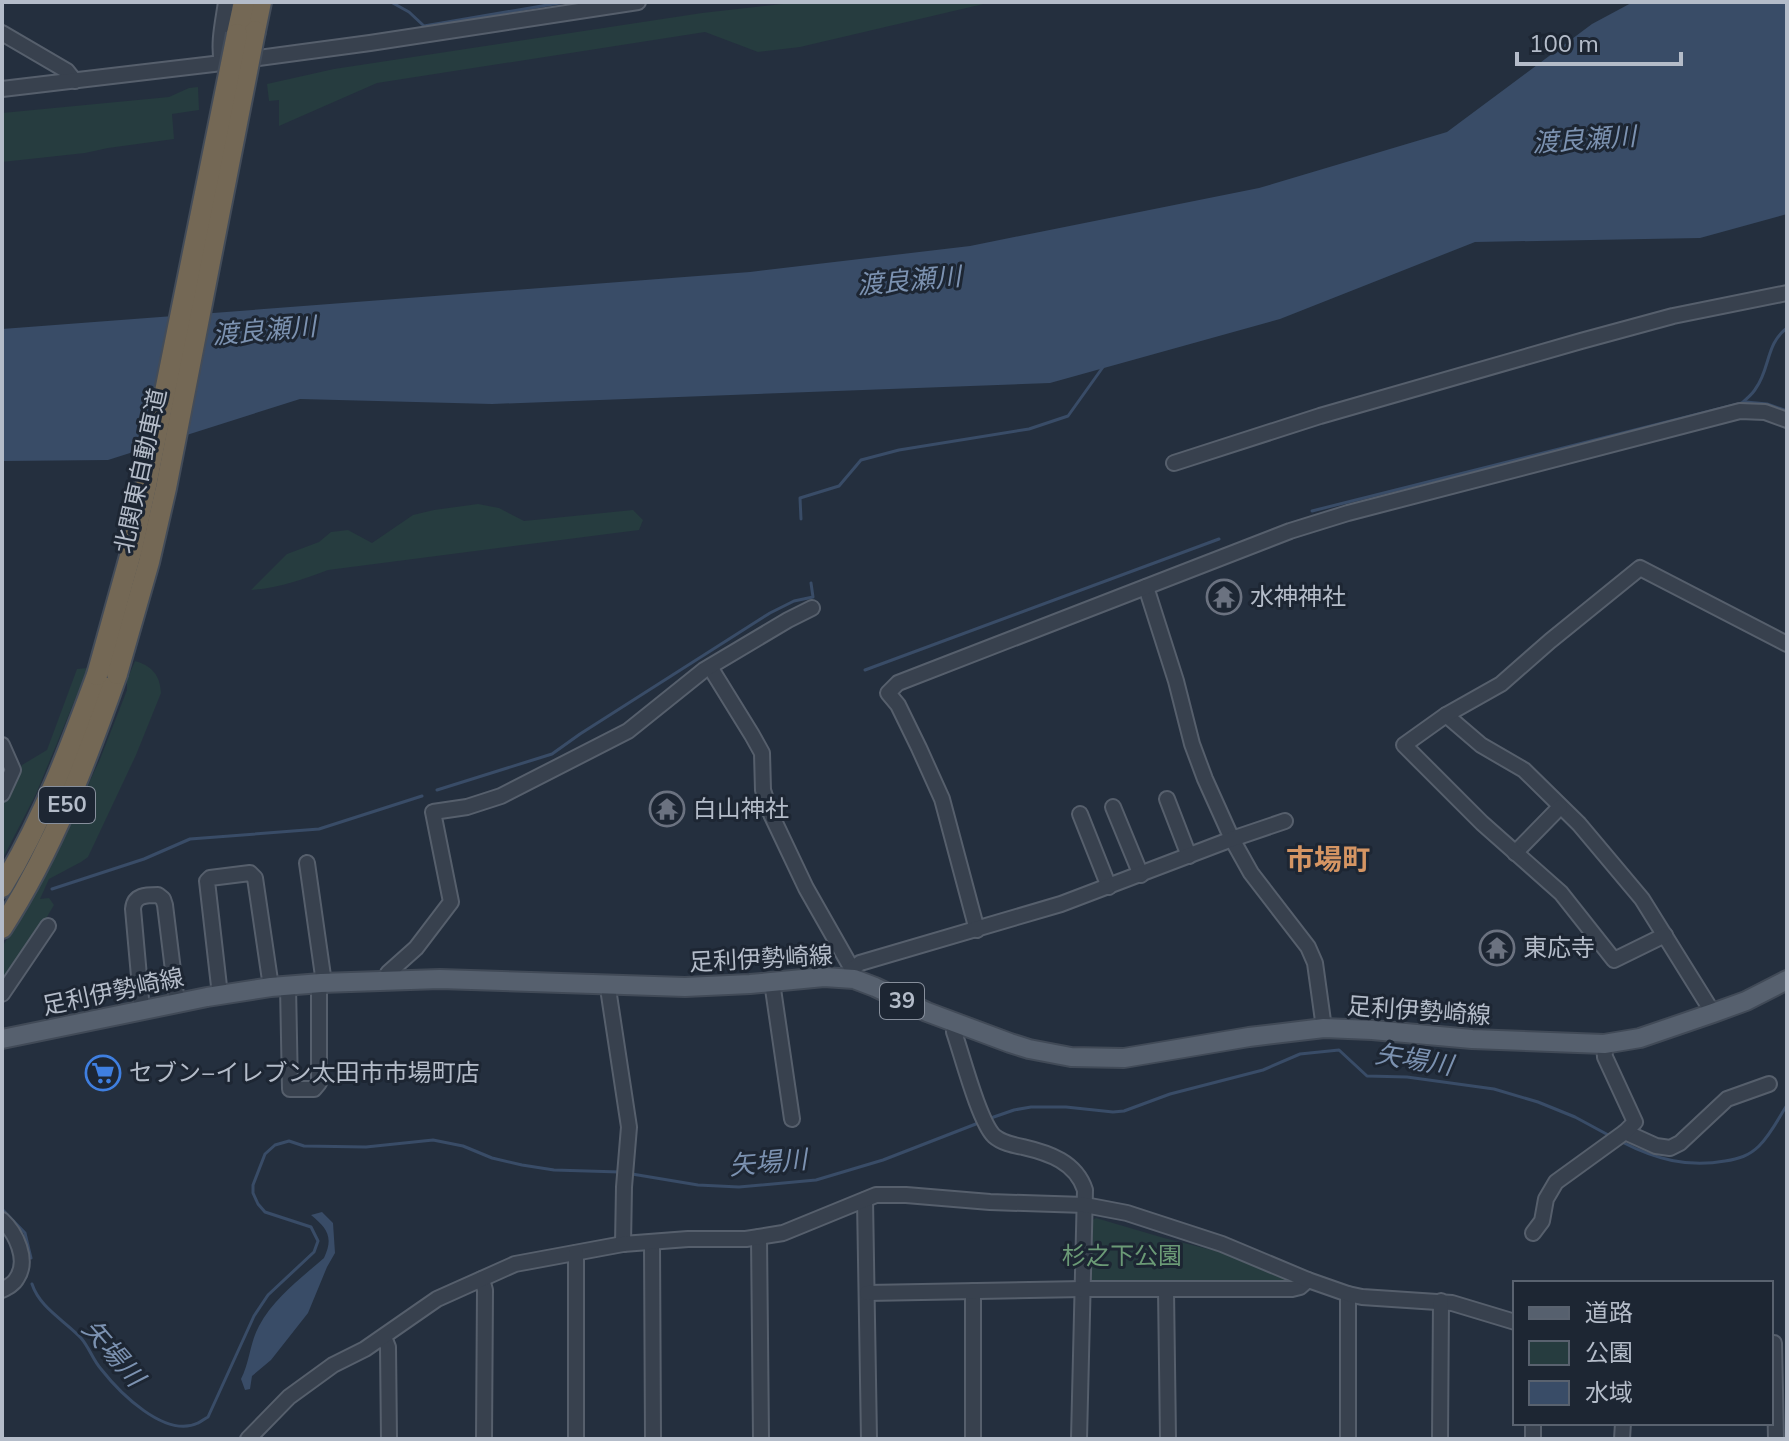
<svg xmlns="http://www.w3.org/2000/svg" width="1789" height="1441" font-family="'Nunito Sans','Noto Sans JP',sans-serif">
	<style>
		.green { fill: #263c3f }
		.water { fill: #394c67 }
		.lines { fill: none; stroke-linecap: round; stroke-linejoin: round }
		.stream { stroke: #394c67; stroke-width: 3 }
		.minor-casing { stroke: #565f6c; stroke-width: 18 }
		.major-casing { stroke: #414a57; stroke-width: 22 }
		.highway-casing { stroke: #434c59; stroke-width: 24 }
		.minor { stroke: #38414e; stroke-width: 14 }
		.major { stroke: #56606e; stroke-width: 18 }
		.highway { stroke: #746855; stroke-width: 20 }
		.highway-bridge-casing { stroke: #434c59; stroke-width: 24; stroke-linecap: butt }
		.highway-bridge { stroke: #746855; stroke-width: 20 }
		.labels { text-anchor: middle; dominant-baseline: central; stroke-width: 6; stroke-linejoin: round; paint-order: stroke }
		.shield { fill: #1d2633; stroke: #878f9c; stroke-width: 2 }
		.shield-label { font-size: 22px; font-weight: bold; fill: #b4bcc9 }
		.street-label { font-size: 24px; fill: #b4bcc9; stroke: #1d2633 }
		.poi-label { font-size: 24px; fill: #b4bcc9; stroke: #1d2633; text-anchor: start }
		.park-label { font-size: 24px; fill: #6b9a76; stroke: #1d2633 }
		.water-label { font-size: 26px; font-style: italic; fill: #7c92b1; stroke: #1d2633 }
		.quarter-label { font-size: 28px; font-weight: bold; fill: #d59563; stroke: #1d2633 }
	</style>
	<rect width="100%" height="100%" fill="#242f3e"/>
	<g class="green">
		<path d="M801,2H992L800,47L758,52L705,32L377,83L279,126V100L269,101L267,84L334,69L702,13Z"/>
		<path d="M198,87L199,110L172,114L174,139L108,148L85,153L2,162V113L169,97L189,88Z"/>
		<path d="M478,504L499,508L524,521L633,510L643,520L639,530L328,570C302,580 279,588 251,590L287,554L319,542L331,532L348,530L372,543L413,515L434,510Z"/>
		<path d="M135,661C152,666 160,675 161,693L136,755L88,857L81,862L49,879L40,899L49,898L54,905L38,932L2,986V947L23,914L62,842L100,759L127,690V680Z"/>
		<path d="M88,668L36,794L2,860V802L22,765L47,750L77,669Z"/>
		<path d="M1096,1218L1164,1238L1220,1252L1285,1278L1286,1284L1095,1285L1090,1280L1093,1220Z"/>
	</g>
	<g class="water">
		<path d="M1633,2H1787V214L1700,238L1475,242L1280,319L1050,383L492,404L300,399L108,460L2,461V329L750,272L970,246L1259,188L1447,132L1592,24Z"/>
		<path d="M322,1212L333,1223L335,1253L327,1267L308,1313L271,1360L252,1376L250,1389L245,1390L241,1379C250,1361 250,1342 259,1326C274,1298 301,1278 324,1258C334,1237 327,1228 311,1215Z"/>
	</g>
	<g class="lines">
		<g class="stream">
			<path d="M391,2L409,12L424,26L565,2"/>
			<path d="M1742,403C1747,398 1753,394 1756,388C1770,369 1766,343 1787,328"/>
			<path d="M1312,511L1746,402L1767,404L1787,411"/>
			<path d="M801,519L800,498L839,486L861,460L899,450L1029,429L1068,416L1103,367"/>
			<path d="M865,670L1219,539"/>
			<path d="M437,790L552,754L580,734L770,613L794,601L813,597L811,583"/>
			<path d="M52,889L144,859L190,839L319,829L422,796"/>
			<path d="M988,1119L1014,1110L1031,1107H1066L1113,1112L1124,1111L1170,1094L1263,1070L1300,1054L1339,1050L1367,1076L1407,1077L1494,1089L1538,1102L1575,1117L1612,1137"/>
			<path d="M1622,1142C1655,1159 1688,1168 1725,1161C1738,1159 1749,1156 1759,1146C1771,1134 1778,1119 1787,1105"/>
			<path d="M632,1174L698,1185L739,1187L816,1180L883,1160L981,1122"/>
			<path d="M2,1209L25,1233L31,1258"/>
			<path d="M32,1284C40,1308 64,1320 81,1338C89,1347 93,1360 101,1369C119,1392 165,1439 198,1423C201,1422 204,1419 208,1417L254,1316L268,1295L314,1252L318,1241L311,1227L265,1212L258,1204L253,1193V1185L265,1154L275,1145L289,1141L304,1146L366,1147L433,1140L463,1146L492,1158L522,1165L554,1170L620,1172"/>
		</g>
		<g class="minor-casing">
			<g id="minor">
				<path d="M2,33L67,71L75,81"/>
				<path d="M222,63C218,43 223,23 226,2"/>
				<path d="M2,89L222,63L370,43L638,2"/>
				<path d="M1174,463L1320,416L1581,341L1673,316L1787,293"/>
				<path d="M1146,587L1176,681L1192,744L1205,779L1232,839L1251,873L1308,947L1315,963L1324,1028"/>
				<path d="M710,667L752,735L762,753L763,790L770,812L806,888L852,969L853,979"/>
				<path d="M1446,715L1481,745L1524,770L1579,824L1642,899L1713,1013"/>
				<path d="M2,745L13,770L2,794"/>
				<path d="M1167,799L1189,856"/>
				<path d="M1113,807L1141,875"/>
				<path d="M1080,814L1109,887"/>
				<path d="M1515,853L1560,807"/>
				<path d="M977,930L942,799L919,748L898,705L888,693L898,683L1290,531L1348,513L1740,411L1765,412L1787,420"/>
				<path d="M1665,935L1614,960L1561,893L1482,823L1404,745L1446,715L1501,684L1550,641L1640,568L1787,644"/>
				<path d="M852,969L860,963L1061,904L1232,839L1285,821"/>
				<path d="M388,980V973L416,948L451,902L433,812L467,807L501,796L628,731L704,670L788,620L812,608"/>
				<path d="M772,982L792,1119"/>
				<path d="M288,986L290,1089H314L319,1083V993L323,976L307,863"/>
				<path d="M609,986V995L629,1127L624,1187L623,1244"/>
				<path d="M2,994L48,926"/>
				<path d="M220,995L207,881L210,878L250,873L255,878L271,987"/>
				<path d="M142,1010L133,909C134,895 146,895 158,895L163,899L165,905L177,1003"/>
				<path d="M955,1023L954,1032C962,1055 979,1121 994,1136C1002,1143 1013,1145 1023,1147C1049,1153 1076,1162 1085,1190L1079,1439"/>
				<path d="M1625,1132L1656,1146L1670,1148L1680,1143L1727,1099L1769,1084"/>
				<path d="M865,1200L869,1439"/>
				<path d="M2,1220C16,1233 29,1260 17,1278C14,1284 8,1287 2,1290"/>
				<path d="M1533,1233L1542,1221L1546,1199L1556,1182L1625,1132L1635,1122L1605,1057L1604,1044"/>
				<path d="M759,1237L761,1439"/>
				<path d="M652,1243L653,1439"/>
				<path d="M482,1279L485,1290L484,1439"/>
				<path d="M1166,1290L1168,1439"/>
				<path d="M973,1291V1439"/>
				<path d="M867,1293L1083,1289H1292L1300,1287L1308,1280"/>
				<path d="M1348,1294V1439"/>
				<path d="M384,1337L388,1347L389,1439"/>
				<path d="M1774,1343L1776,1439"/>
				<path d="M1533,1423V1439"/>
				<path d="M248,1439L289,1397L333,1365L365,1349L437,1299L515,1264L623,1244L688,1239H746L783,1233L876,1195H906L990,1202L1085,1205L1127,1213L1222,1244L1308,1280L1348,1294L1362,1297L1452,1303L1515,1322"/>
				<path d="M576,1439V1253"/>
				<path d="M1440,1439L1441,1301"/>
				<path d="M1622,1439L1623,1423"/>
			</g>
		</g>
		<g class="major-casing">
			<path id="major" d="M2,1039L207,997L271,987L321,983L440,979L685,987L750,984L824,977L854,979L875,987L927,1012L1010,1043L1029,1049L1071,1057L1124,1058L1249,1037L1324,1028L1372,1030L1472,1039L1604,1044L1640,1038L1713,1013L1746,1001L1787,980"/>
		</g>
		<g class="highway-casing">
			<g id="highway">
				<path d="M255,31L261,2"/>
				<path d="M237,34L244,2"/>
				<path d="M2,887C43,820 70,748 97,675"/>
				<path d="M2,928C53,849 86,762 117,674"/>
			</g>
		</g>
		<use href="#minor" class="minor"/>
		<use href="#major" class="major"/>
		<use href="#highway" class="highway"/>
		<g class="highway-bridge-casing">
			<g id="highway-bridge">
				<path d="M117,674L149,562L166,488L255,31"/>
				<path d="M97,675L132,549L146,486L237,34"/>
			</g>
		</g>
		<use href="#highway-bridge" class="highway-bridge"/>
	</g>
	<defs>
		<g id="temple-ring" transform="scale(1.8)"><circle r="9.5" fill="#1d2633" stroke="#6b7280" stroke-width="1.5"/><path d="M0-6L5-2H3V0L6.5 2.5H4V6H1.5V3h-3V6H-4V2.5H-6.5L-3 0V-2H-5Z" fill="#6b7280"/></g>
		<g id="supermarket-ring" transform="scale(1.8)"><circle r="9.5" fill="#1d2633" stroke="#3f7fe0" stroke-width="1.5"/><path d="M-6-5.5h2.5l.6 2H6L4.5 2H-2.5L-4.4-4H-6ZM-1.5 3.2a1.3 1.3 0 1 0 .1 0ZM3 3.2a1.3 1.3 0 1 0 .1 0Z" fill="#3f7fe0"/></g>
	</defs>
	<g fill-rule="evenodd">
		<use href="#temple-ring" x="1224" y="597"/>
		<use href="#temple-ring" x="667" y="809"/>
		<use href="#temple-ring" x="1497" y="948"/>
		<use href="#supermarket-ring" x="103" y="1073"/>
	</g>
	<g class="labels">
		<g class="shield">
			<rect x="39" y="787" width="56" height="36" rx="6"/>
			<rect x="880" y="983" width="44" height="36" rx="6"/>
		</g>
		<g class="shield-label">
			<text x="67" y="805">E50</text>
			<text x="902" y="1001">39</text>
		</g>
		<g class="street-label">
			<text transform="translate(141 471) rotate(-78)">北関東自動車道</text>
			<text transform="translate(761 959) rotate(-3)">足利伊勢崎線</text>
			<text transform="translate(113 992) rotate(-12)">足利伊勢崎線</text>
			<text transform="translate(1419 1011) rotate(4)">足利伊勢崎線</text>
		</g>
		<g class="poi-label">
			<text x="1250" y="597">水神神社</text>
			<text x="693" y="809">白山神社</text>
			<text x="1523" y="948">東応寺</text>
			<text x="129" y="1073">セブン−イレブン太田市市場町店</text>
		</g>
		<g class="park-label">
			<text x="1122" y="1256">杉之下公園</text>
		</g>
		<g class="water-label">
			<text transform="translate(1584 140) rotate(-4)">渡良瀬川</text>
			<text transform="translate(909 281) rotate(-5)">渡良瀬川</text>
			<text transform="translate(264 331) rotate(-5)">渡良瀬川</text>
			<text transform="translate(1414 1060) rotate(9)">矢場川</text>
			<text transform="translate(768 1163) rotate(-5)">矢場川</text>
			<text transform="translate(113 1353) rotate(49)">矢場川</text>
		</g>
		<g class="quarter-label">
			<text x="1328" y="860">市場町</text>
		</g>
	</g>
	<rect width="1789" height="1441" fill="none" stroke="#b4bcc9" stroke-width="8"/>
	<rect x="1513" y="1281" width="260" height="144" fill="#1d2633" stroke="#59626f" stroke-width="2"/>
	<rect x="1529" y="1307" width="40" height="12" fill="#56606e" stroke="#59626f" stroke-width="2"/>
	<text x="1585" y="1321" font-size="24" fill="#b4bcc9">道路</text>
	<rect x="1529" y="1341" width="40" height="24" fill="#263c3f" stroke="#59626f" stroke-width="2"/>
	<text x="1585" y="1361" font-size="24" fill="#b4bcc9">公園</text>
	<rect x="1529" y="1381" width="40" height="24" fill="#394c67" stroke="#59626f" stroke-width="2"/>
	<text x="1585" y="1401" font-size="24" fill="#b4bcc9">水域</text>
	<path d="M1517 52v12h164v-12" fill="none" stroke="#b4bcc9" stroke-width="4"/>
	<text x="1529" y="52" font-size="24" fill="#b4bcc9" stroke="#1d2633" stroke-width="6" paint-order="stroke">100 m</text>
</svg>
